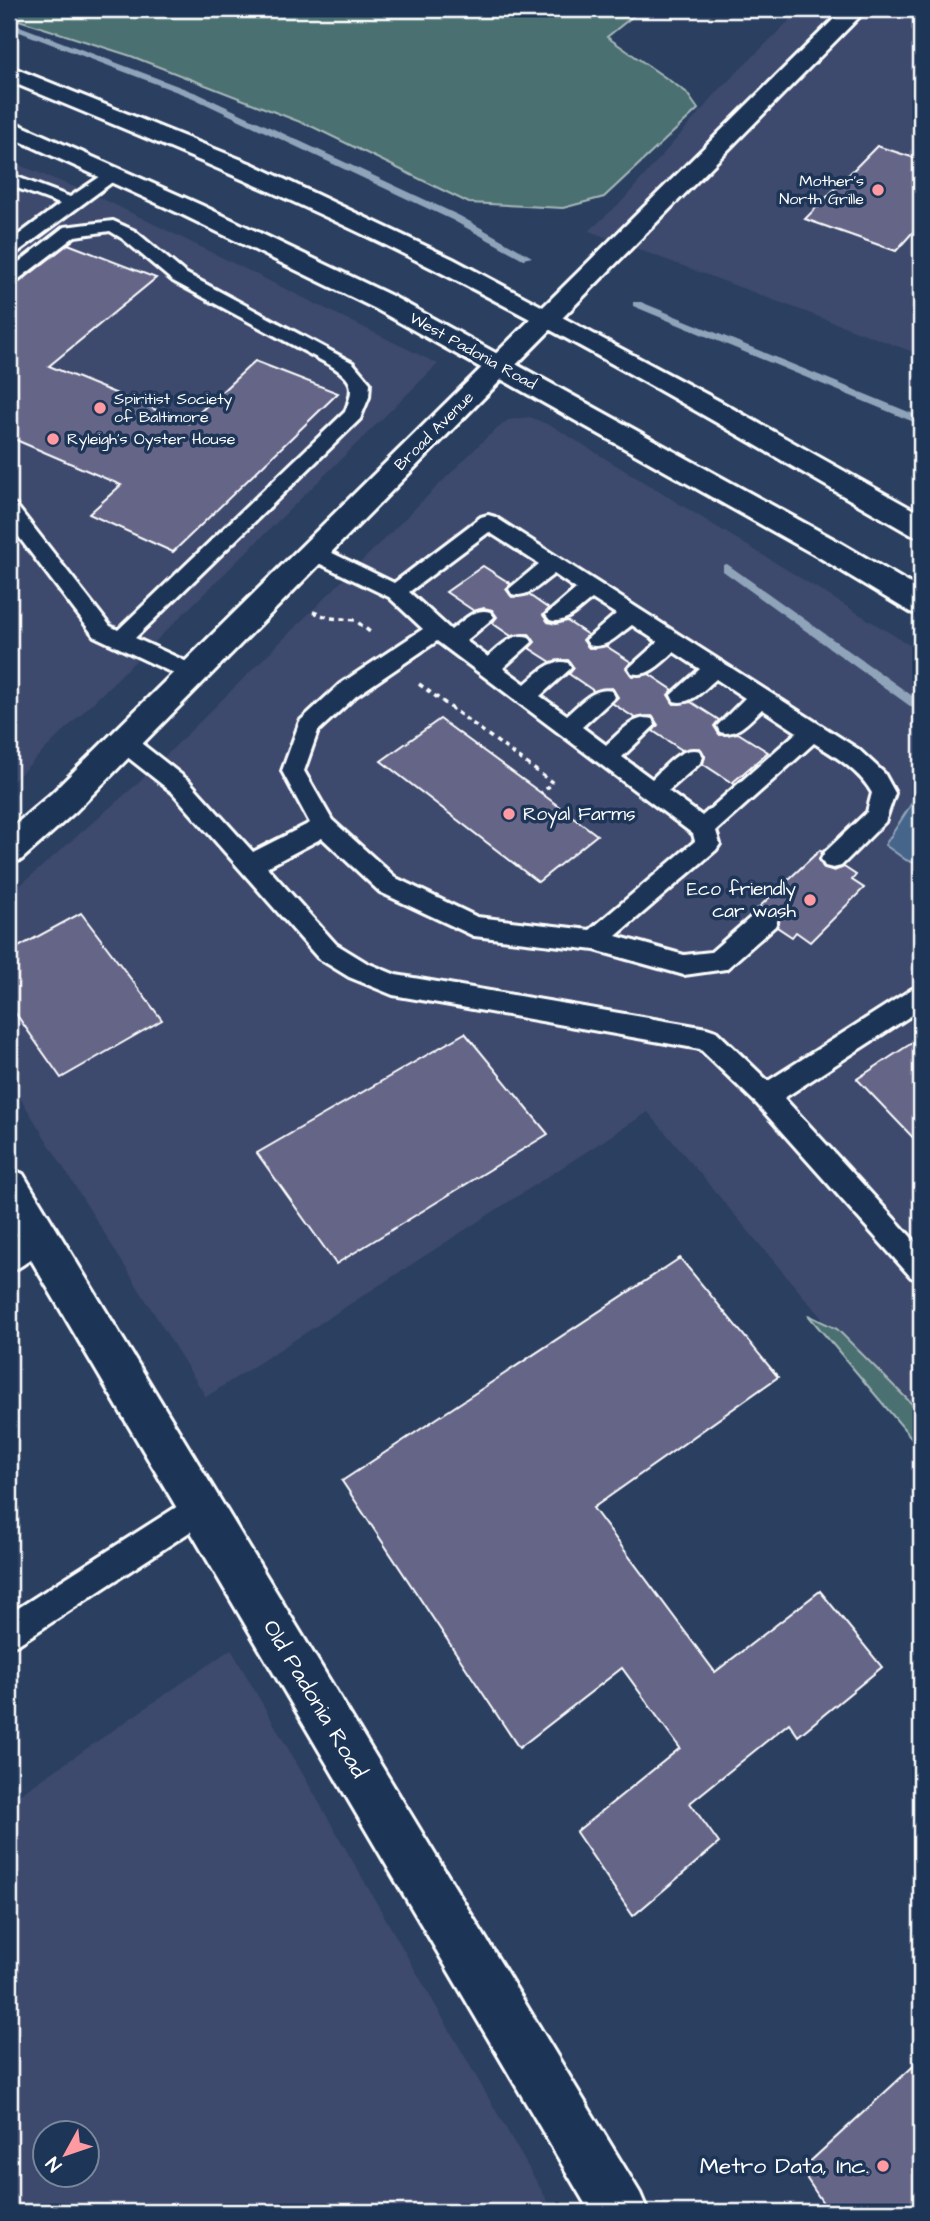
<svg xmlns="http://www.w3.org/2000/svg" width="930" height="2221" font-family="'Architects Daughter',sans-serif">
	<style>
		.built { fill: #3c4a6d; fill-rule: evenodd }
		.green { fill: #4c7072; stroke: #a6b8b8; stroke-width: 2 }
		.water { fill: #44658a; stroke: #8fa3b9; stroke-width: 2 }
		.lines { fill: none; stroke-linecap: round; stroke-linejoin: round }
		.stream { fill: #8fa3b9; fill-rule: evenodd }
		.building { fill: #656588; stroke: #fff; stroke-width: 2 }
		.service-casing { stroke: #fff; stroke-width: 6 }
		.minor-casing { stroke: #fff; stroke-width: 6 }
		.primary-casing { stroke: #fff; stroke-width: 6 }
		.path { stroke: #fff; stroke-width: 3.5; stroke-dasharray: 5 4.5; stroke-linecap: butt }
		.service { fill: #1d3557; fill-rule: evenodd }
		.minor { fill: #1d3557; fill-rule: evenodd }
		.primary { fill: #1d3557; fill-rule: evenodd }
		.poi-dot { fill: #ff9aa2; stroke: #1d3557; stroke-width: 2.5 }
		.labels { text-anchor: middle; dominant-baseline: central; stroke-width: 7; stroke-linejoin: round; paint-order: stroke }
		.far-poi-label { font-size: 16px; fill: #fff; stroke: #1d3557; text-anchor: start }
		.far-street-label { font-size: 16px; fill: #fff; stroke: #1d3557 }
		.poi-label { font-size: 19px; fill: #fff; stroke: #1d3557; text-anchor: start }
		.near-street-label { font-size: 23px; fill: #fff; stroke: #1d3557 }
		.near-poi-label { font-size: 23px; fill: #fff; stroke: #1d3557; text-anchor: end }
	</style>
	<rect width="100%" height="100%" fill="#2b3f61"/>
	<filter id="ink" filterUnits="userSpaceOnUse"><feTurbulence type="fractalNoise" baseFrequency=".0143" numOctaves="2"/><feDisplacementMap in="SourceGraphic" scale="14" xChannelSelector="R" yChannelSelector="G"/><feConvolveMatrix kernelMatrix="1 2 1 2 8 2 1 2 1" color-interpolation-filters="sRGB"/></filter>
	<g filter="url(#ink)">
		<g class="built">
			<path d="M801,9H921V355L589,231L623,200L720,89Z"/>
			<path d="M9,161L97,196L438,364L9,785Z"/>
			<path d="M530,417L554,427L921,652V1436L648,1112L206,1397L9,1080V895L137,784L487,437L508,420Z"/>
			<path d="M231,1649L554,2212H9V1802ZM46,2134H88V2176H46Z"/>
		</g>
		<g class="green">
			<path d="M20,9H642L607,37L686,92L698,109L604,197L563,208L469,203L313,127L131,56L9,17Z"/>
			<path d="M808,1315L837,1329L921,1413V1449Z"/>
		</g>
		<path class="water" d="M921,789V865L906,860L885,845Z"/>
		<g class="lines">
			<g class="stream">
				<path d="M9,22L199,94L460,216L532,257L523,259L452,220L193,98L9,28Z"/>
				<path d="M633,302H641L921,417V425L633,306Z"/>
				<path d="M727,564L921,702V714L723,571V565Z"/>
			</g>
		</g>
		<g class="building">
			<path d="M877,146L921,160V223L896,251L805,219Z"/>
			<path d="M68,244L156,278L49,366L188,423L255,361L338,393L173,552L89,514L121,485L9,437V285L17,284Z"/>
			<path d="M483,566L511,584L506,589L512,597L529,595L549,609L543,615L548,622L556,624L567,621L588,635L583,640L589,648L606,646L631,662L626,668L632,676L649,674L673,690L668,695L674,704L691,702L719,720L714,726L720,735L738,733L768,752L732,783L703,764L705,756L700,748L682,750L653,731L658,725L652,716L635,718L612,703L618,697L612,688L594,691L569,674L574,668L568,660L551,662L529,648L535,642L529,634L511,636L492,623L497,617L492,610L484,608L474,611L446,592Z"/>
			<path d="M440,719L541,793L597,835L538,882L381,761Z"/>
			<path d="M820,850L822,852L819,860L823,867L834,871L844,867L856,875L852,880L864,888L810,942L796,932L792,937L777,927L780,918L776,910L767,907L757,909Z"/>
			<path d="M81,913L162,1020L61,1078L9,1004V952Z"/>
			<path d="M465,1033L548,1134L336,1264L257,1153Z"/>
			<path d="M921,1037V1146L857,1079Z"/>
			<path d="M680,1258L778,1377L593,1508L715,1672L820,1591L882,1667L798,1736L789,1723L690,1803L719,1843L633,1916L576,1832L680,1748L622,1668L519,1748L342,1481Z"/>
			<path d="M921,2059V2212H829L801,2170Z"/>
		</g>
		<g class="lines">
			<g class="service-casing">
				<g id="service">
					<path d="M113,168L121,173L119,177L15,254L9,255V242L60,204L9,185V174L70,197Z"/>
					<path d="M113,221L135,231L185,273L353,363L370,383L369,397L360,419L135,638L200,668L203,674L200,680L192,682L94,636L9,524V503L16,505L110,626L118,630L345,412C355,387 354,380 330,365L173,281L123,239L110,231L75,236L15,282L9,283V270L64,227Z"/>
					<path d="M488,515L495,517L858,749L884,773L895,793L885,822L841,866L833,868L825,866L821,859L825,852L867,812L872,793C860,771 835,756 814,743L716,831L720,844L716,850L616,936L684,955L711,952L757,912L766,909L775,912L778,919L775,926L726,969L684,975L595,950L474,936L380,892L322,838L267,867L336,944L367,963L396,975L707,1028L716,1031L768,1081L912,989L921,986V1009L784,1098L921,1248V1281L911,1277L757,1104L700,1049L393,995L349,977L318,958L173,793L116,748L113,742L116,736L124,734L132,736L189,781L253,852L310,823L282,771L300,721L340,684L423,629L389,597L306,557L303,552L306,547H320L394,583L481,517ZM489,532L539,564L509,589L512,594C528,599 541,583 554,574L576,589L546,615L550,620C566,625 579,608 592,599L616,614L586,640L589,645C606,650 619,634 632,625L658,642L629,668L632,673C649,678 662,662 674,652L700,669L671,695L674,701C691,706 704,689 716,679L745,698L717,726L720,732C737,737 750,720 762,709L797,732L702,816L668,791L700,763L703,757L700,751C681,745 665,767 652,779L622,757L655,725L652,719C634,714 619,734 606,745L582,727L615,697L612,691C594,686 579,705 567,715L540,696L571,668L568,663C551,658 537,674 525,684L503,668L532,642L529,637C512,632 500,647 488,657L466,641L494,617L490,612C475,607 463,621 451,630L409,592ZM437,641L693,834L695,841L590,930L477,917L396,878L332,820L304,771L318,731L356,696Z"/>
					<path d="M37,1222L47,1225L51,1234C44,1250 25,1266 9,1272V1242L27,1225Z"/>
					<path d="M200,1492L211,1496L215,1507L211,1518L20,1643L9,1648V1614Z"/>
				</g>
			</g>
			<g class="minor-casing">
				<g id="minor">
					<path d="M844,9H867L76,811L21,860L9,863V830L52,793Z"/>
					<path d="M9,1168L23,1174L640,2193L648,2212H590L9,1222Z"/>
				</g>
			</g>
			<g class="primary-casing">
				<g id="primary">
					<path d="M9,66L252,164L453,259L719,401L921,514V537L910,534C753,444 596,351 434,269C296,199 152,140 9,81Z"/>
					<path d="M9,120L201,205L392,296L839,542L921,590V615L910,612L817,556L374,308L183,215L9,136Z"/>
				</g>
			</g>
			<g class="path">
				<path d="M313,612L330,618L355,620L370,632"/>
				<path d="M419,684L553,783L541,793"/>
			</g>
			<use href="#service" class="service"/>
			<use href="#minor" class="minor"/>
			<use href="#primary" class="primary"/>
		</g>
	</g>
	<g class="poi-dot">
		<circle cx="878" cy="190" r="7"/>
		<circle cx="100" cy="408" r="7"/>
		<circle cx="53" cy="439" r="7"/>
		<circle cx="509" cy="814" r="7"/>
		<circle cx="810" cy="900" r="7"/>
		<circle cx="883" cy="2166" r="7"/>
	</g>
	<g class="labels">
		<g class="far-poi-label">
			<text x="864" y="181" text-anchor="end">Mother's<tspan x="864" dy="18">North Grille</tspan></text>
			<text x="114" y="399">Spiritist Society<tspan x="114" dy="18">of Baltimore</tspan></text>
			<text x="67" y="439">Ryleigh's Oyster House</text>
		</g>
		<g class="far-street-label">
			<text transform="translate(473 351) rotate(29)">West Padonia Road</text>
			<text transform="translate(434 431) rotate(-45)">Broad Avenue</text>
		</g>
		<g class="poi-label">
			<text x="523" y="814">Royal Farms</text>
			<text x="796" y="889" text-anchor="end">Eco friendly<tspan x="796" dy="22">car wash</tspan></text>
		</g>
		<g class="near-street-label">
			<text transform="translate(315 1699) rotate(59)">Old Padonia Road</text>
		</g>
		<g class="near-poi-label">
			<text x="869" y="2166">Metro Data, Inc.</text>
		</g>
	</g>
	<rect width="930" height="2221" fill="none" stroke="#1d3557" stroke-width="35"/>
	<rect x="18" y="18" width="895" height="2186" fill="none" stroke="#fff" stroke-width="2.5" filter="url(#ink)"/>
	<g transform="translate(66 2154) rotate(230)"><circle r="33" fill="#1d3557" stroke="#77869a" stroke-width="2"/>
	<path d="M0-5L12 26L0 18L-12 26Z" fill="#ff9aa2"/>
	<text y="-10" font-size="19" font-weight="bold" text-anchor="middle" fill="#ffffff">N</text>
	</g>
</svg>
